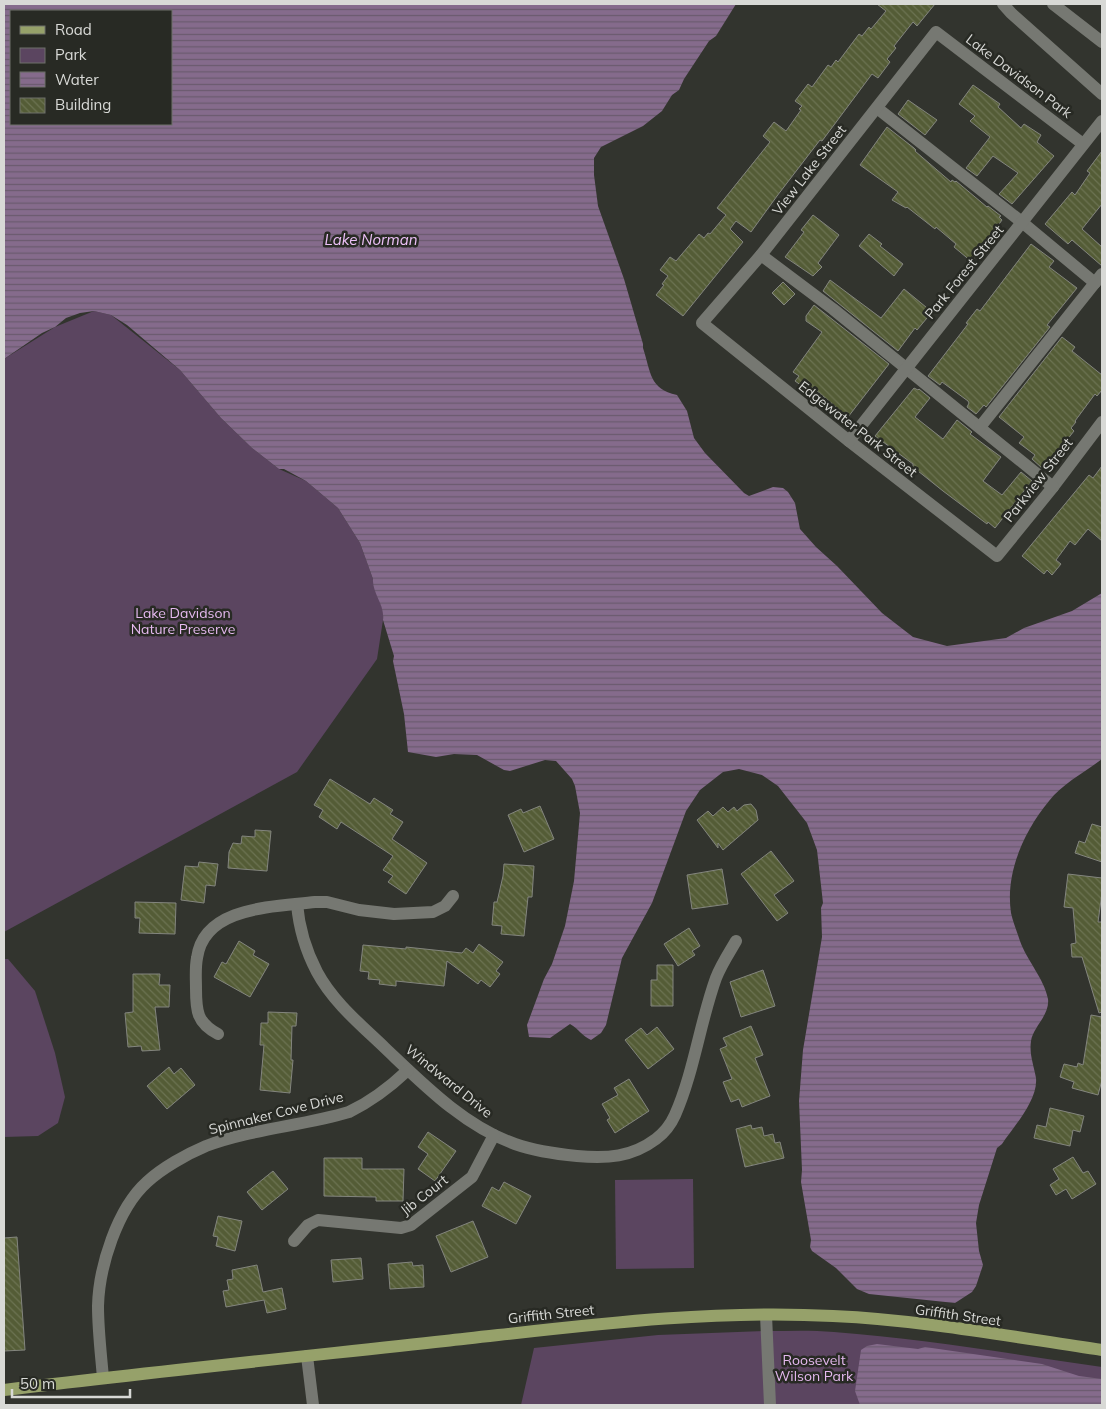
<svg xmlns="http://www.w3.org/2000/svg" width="1106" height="1409" font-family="Mulish,sans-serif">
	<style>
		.park { fill: #5b4560 }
		.water { fill: url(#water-rules); fill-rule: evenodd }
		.building { fill: url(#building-back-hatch); stroke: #83857e }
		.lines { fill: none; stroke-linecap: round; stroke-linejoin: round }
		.minor { stroke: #767872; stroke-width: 12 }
		.major { stroke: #96a16a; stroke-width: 12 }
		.labels { text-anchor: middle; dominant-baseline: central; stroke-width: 5; stroke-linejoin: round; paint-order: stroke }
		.street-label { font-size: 14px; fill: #d8d9d6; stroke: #282a24 }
		.park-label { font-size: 14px; fill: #e5b9ef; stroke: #282a24 }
		.water-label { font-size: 15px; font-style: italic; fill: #edc1f8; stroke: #282a24 }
	</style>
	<defs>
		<pattern id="water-rules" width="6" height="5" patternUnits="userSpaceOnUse" patternTransform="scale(1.25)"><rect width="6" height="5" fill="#856b8c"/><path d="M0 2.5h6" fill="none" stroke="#6a5a6e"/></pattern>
		<pattern id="building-back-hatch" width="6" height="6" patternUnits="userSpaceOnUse" patternTransform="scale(1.25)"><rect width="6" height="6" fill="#545c36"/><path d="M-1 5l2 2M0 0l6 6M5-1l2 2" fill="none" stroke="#6c7352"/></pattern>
	</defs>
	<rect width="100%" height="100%" fill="#32342e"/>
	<g class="park">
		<path d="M94,311L111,315L180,370L221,418L252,448L279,469L306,481L338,508L360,543L373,579L384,614L383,620L377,659L297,772L4,932V359L55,327Z"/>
		<path d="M4,959H8L35,991L55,1053L65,1097L58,1123L38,1136L4,1137Z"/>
		<path d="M693,1179L694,1268L616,1269L615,1180Z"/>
		<path d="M766,1331C789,1331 812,1330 834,1332C924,1339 1013,1354 1102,1367V1405H521L534,1348L658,1335Z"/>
	</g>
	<g class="water">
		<path d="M4,4H736L716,36L709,41L684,79L679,90L672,95L662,111L643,126L601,147L594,158V175L598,206L624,279L643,344V348C651,372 649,389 677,395L687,411L694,438L705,453L744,493L749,496L773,487L783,488L788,492L795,503L800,529L816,547L837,566L882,613L913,637L947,646L1006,638L1024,628L1072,611L1102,593V759C1085,772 1062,784 1049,801C1024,831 1005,873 1011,913C1013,922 1017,932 1020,941C1027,961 1044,978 1048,999C1050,1015 1033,1027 1031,1041C1029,1054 1034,1066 1036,1078C1038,1100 1014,1126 1002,1144L997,1148L979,1205L976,1223L979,1251L983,1265L976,1286L972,1292L955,1303L869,1294L857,1289L836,1268L812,1251L810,1247L811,1240L801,1182L802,1170L799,1101L803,1050L822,937L821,908L823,903L817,850L807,823L778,786L762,775L739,769L723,772L700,790L686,811L652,903L622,958L606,1025L601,1033L591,1040C582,1036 579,1029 570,1024L550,1038L529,1037L527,1025L544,979L552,964L565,926L574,881L580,813L575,786L572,779L556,761L545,760L510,771L504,770L477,755L454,754L436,757L408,752L404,714L393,661L394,656L383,620C385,605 372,593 373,579L360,543L338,508L306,481L284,469H279L252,448L221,418L180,370L127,325L111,315L94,311L80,313L66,318L55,327L42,333L4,359ZM11,11H171V124H11Z"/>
		<path d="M877,1344L918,1349L925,1347L1042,1364L1079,1376L1102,1379V1405H860L855,1391L861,1350L867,1346Z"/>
	</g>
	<g class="building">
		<path d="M877,4H935L917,26L913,22L894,46L896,48L887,59L890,62L878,78L872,74L822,141L820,140L777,196L751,232L736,221L730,229L743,242L683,316L656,295L664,285L662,284L668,276L660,270L670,257L676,261L699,234L704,238L708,233L710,234L726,215L717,208L770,142L763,136L774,122L786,131L801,110L799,109L802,106L795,101L808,84L812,87L828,65L831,67L836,60L838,62L859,34L862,36L869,27L871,29L886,11Z"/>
		<path d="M973,85L1000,104L998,107L1021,128L1024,124L1041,135L1037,142L1054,156L1012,204L999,194L1018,173L993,156L977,176L966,168L990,137L970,121L975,116L959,104Z"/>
		<path d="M908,100L937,120L925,135L898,114Z"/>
		<path d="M887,127L914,148L916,150L915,151L951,182L952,180L955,182L956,181L987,207L988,206L1001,216L999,217L1002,220L972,262L954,247L956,244L936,227L935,229L907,207L906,208L892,200L898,192L860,165Z"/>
		<path d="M1102,151V204L1082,229L1102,247V266L1072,240L1068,244L1045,224L1072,192L1075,195L1090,173L1087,171Z"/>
		<path d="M813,215L839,235L818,263L822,267L813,276L785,257L804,232L801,230Z"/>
		<path d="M869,234L882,244L880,246L903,264L894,276L859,246Z"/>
		<path d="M1031,244L1054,261L1049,267L1077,288L1047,325L1050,327L986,407L984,405L976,414L967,407L969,403L968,401L942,382L940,385L928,376L968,324L966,323L977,309L980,311Z"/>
		<path d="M830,280L881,318L904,289L932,312L917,330L915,328L898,351L823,291Z"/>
		<path d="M783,282L795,294L784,305L772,293Z"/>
		<path d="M814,305L889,364L848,417L812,387L809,391L795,381L799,376L793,372L822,332L806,321V316Z"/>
		<path d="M1062,337L1075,347L1072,351L1102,375V390L1097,396L1095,394L1075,421L1076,422L1071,428L1074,431L1047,465L1046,464L1042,468L1032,459L1035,455L1019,443L1024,437L999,417Z"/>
		<path d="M914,388L918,390L919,389L930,398L915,417L943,439L957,420L972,432L970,434L1001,457L983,481L1002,495L1021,472L1032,481L995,528L988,522L987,524L943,491L913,467V464L875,436Z"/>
		<path d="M1102,466V541L1088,529L1075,545L1070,541L1056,560L1061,564L1052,575L1047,570L1044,574L1022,556L1089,475L1093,478Z"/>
		<path d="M330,779L370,804L374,798L393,810L390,814L403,822L392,839L427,863L406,894L388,882L393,876L383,870L393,856L341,822L337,829L319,817L323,810L314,805Z"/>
		<path d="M751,804L756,810L758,820L723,850L718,843V848L697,820L708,811L713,816L723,807L728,812L734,807L737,811L744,805Z"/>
		<path d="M540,806L554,839L524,852L508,815L521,809L523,813Z"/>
		<path d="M1092,824L1102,827V862L1075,853L1079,841L1085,843Z"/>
		<path d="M255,830L271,831L267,871L228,868L229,852L233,843L241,844L242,836L255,837Z"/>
		<path d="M771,851L794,881L774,895L788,913L777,921L741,874Z"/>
		<path d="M199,862L218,864L215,886L206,885L204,903L181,900L185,866L198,867Z"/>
		<path d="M504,864L534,866L532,897H528L524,936L501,934L502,926L492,925L494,902H497L503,876Z"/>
		<path d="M722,869L728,904L692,909L687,875Z"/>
		<path d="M1068,874L1102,878V893L1098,922H1102V1012L1099,1013L1082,957H1072L1071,944L1076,943L1073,908L1064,907Z"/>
		<path d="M135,902L176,903L175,934L139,933L140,918H135Z"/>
		<path d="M689,928L700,946L692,951L695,955L678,966L664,944Z"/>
		<path d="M239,941L255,951L253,955L269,964L250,997L214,977L222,962L226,964Z"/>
		<path d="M479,944L503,962L496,971L500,974L490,987L481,980L478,984L447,961L444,986L396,981V986L379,984L380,980L368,979L369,972L360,971L363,945L406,949V947L462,953L466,948L473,953Z"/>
		<path d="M657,965H673V1006H651V980H657Z"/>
		<path d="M763,970L775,1006L741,1017L730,982Z"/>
		<path d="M133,974H160L159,985H170L169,1007H155L160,1050L142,1051L141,1046L128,1047L125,1013L133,1012Z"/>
		<path d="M268,1012L297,1013L296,1026H292L291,1060H293L290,1093L260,1090L264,1045H260L261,1023H268Z"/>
		<path d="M1091,1015L1102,1017V1080L1098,1095L1072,1088L1074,1082L1060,1077L1064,1064L1077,1067L1078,1063L1083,1065Z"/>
		<path d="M751,1026L763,1055L755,1058L770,1096L742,1107L739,1099L731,1102L723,1082L732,1079L720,1049L727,1046L723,1038Z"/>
		<path d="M657,1027L674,1049L648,1069L625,1040L641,1028L647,1035Z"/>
		<path d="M169,1067L174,1074L181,1068L195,1085L167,1109L147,1086Z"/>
		<path d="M629,1079L649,1111L615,1133L607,1120L610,1118L602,1104L618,1095L614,1088Z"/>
		<path d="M1050,1108L1084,1116L1080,1132L1073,1130L1070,1146L1034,1138L1037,1125L1046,1127Z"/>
		<path d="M751,1125L752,1129L762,1127L764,1136L773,1134L775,1143L780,1142L784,1158L745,1167L736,1129Z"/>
		<path d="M428,1132L456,1151L435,1181L418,1169L428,1154L418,1147Z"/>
		<path d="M1073,1157L1083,1173L1088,1171L1096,1184L1072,1199L1066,1189L1056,1195L1050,1185L1059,1179L1053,1169Z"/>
		<path d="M324,1158H362V1169H404L403,1201H376V1197L324,1196Z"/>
		<path d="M273,1171L288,1189L262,1210L247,1192Z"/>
		<path d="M504,1182L531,1196L516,1224L482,1206L492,1187L499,1191Z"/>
		<path d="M218,1216L242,1221L235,1251L216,1246L218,1237L213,1236Z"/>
		<path d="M473,1221L488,1257L451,1272L436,1236Z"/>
		<path d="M17,1237L25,1350L4,1351V1238Z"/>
		<path d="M361,1258L363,1279L333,1282L331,1260Z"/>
		<path d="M412,1262L413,1266L423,1265L424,1287L390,1289L388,1264Z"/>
		<path d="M257,1265L263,1292L282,1288L286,1309L267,1313L264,1300L226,1307L223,1291L229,1290L227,1280L233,1279L232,1270Z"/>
	</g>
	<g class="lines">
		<g class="minor">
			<path d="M1003,4L1011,13L1102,94"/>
			<path d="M1053,4L1102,42"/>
			<path d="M877,108L1023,223L1095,283"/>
			<path d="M1083,144L936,32L761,255L702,323L849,441L997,556L1053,487L1102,422"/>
			<path d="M761,255L833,309L1053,487"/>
			<path d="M980,427L1102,274"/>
			<path d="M849,441L1102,121"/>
			<path d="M297,904C299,928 306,951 317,972C333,1002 361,1025 385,1048C423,1084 464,1126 515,1144C535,1151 556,1154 577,1156C607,1159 632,1157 656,1139C664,1133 671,1124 675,1115C694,1072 700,1022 716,978C721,965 729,953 736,941"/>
			<path d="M218,1034C197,1023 196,1011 196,989C196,979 195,968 197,958C204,906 274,907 315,902H327L359,910L394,914L433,912L445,906L453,896"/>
			<path d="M294,1241L308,1225L318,1220L401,1228L411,1225L472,1177L494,1135"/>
			<path d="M766,1315L770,1405"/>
			<path d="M307,1356L313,1405"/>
			<path d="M103,1378C101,1354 98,1330 98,1306C99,1267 117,1209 147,1182C162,1168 187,1154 206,1146C251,1129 302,1126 349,1112C372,1101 390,1087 408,1070"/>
		</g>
		<path class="major" d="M4,1390C151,1372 298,1357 445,1341C574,1327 703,1309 833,1316C923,1320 1013,1337 1102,1350"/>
	</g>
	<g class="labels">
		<g class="street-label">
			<text transform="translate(1019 76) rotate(37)">Lake Davidson Park</text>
			<text transform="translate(809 170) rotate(-52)">View Lake Street</text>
			<text transform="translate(964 272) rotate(-51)">Park Forest Street</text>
			<text transform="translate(858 429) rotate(38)">Edgewater Park Street</text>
			<text transform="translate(1038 480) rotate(-52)">Parkview Street</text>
			<text transform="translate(449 1081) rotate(39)">Windward Drive</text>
			<text transform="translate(276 1113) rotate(-14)">Spinnaker Cove Drive</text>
			<text transform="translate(424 1195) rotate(-38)">Jib Court</text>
			<text transform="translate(551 1314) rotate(-6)">Griffith Street</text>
			<text transform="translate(958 1315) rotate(8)">Griffith Street</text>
		</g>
		<g class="park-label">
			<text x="183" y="613">Lake Davidson<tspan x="183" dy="16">Nature Preserve</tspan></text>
			<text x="814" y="1360">Roosevelt<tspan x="814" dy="16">Wilson Park</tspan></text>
		</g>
		<g class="water-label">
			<text x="371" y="239">Lake Norman</text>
		</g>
	</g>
	<rect width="1106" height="1409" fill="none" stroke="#d8d9d6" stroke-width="10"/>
	<rect x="10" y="10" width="162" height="115" fill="#282a24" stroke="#6e706b"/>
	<rect x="20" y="26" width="25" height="8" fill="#96a16a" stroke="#6e706b"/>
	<text x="55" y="35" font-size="15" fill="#d8d9d6">Road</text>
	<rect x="20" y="48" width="25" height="15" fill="#5b4560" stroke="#6e706b"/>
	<text x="55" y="60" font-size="15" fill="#d8d9d6">Park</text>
	<rect x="20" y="72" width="25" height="15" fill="url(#water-rules)" stroke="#6e706b"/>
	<text x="55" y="85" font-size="15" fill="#d8d9d6">Water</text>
	<rect x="20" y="98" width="25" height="15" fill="url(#building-back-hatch)" stroke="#6e706b"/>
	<text x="55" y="110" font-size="15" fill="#d8d9d6">Building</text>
	<path d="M12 1389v8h118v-8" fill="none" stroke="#d8d9d6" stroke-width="2.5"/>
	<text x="20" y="1389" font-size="15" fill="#d8d9d6" stroke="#282a24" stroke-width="4" paint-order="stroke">50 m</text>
</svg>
